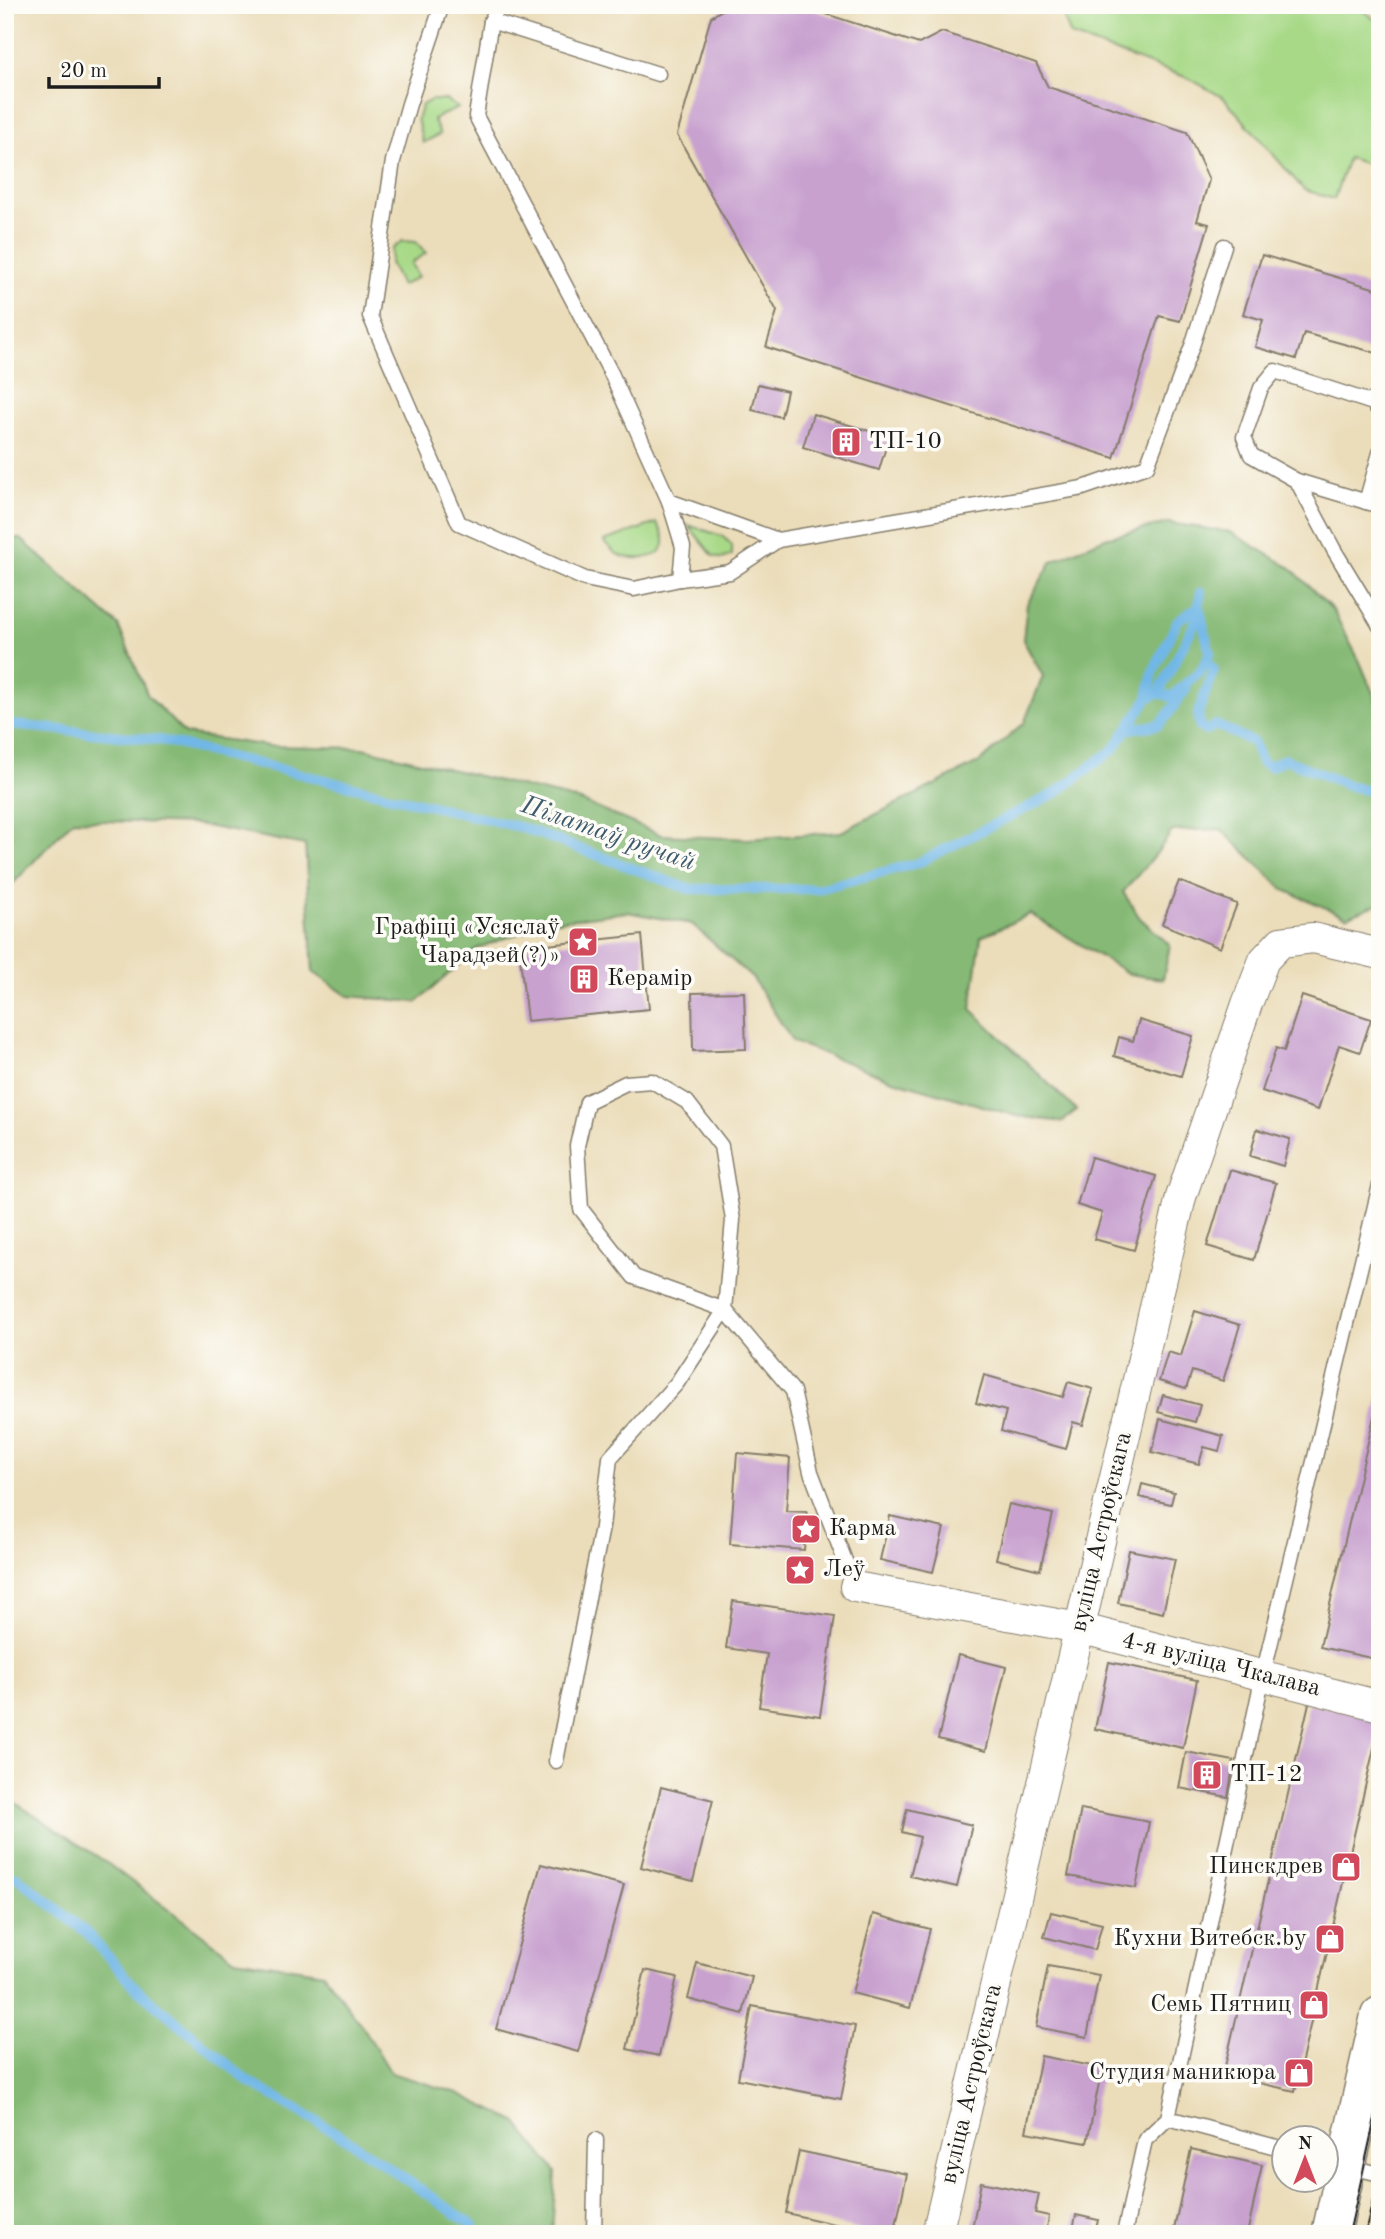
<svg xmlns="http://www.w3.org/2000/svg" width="1385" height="2239" font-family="'Old Standard TT',serif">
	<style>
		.green { fill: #a7d987; stroke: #627a52; stroke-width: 2 }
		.forest { fill: #85b974; stroke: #506a48; stroke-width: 2 }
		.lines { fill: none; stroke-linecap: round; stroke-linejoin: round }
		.stream { stroke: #71b7e7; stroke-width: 10 }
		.building { fill: #c8a1cf }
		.lane-casing { stroke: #847c6b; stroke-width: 17 }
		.street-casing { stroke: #847c6b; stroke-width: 32 }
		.primary-casing { stroke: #847c6b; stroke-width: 41 }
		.lane { stroke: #fff; stroke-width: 14 }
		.street { stroke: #fff; stroke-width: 30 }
		.primary { stroke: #fff; stroke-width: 38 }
		.tram { stroke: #1c1c1c; stroke-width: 2 }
		.labels { text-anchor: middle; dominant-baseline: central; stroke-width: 7; stroke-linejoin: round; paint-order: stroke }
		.poi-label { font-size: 24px; fill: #1c1c1c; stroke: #fdfcf7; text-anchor: start }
		.street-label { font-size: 24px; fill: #1c1c1c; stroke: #fdfcf7 }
		.water-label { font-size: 26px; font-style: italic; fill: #3e5a6d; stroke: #fdfcf7 }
	</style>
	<rect width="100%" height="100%" fill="#fdfcf7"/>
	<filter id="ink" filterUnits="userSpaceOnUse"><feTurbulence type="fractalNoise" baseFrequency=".0143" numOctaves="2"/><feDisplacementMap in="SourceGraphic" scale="14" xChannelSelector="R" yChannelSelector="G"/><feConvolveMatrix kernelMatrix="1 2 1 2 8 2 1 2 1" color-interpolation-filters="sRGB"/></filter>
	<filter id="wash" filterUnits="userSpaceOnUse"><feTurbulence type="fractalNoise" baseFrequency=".00686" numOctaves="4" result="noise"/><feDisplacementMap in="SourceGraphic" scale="28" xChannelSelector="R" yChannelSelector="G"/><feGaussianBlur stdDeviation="1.57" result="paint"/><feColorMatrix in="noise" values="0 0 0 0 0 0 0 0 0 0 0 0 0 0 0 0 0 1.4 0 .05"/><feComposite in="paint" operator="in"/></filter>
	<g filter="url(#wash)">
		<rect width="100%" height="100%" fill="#ebddba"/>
		<g class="green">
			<path d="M1059,5H1357L1380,24V168L1348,158L1334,199L1304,190L1224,98L1188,78L1071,36Z"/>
			<path d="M431,100H446L458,108L433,119L440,134L423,143L417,119L422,105Z"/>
			<path d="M402,241L416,242L426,253L411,263L418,277L401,286L390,263L392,249Z"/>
			<path d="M657,523C659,527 664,534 664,539C667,561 629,561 617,554C612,551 608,545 604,541Z"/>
			<path d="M688,525L722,536L732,545V555L722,559L713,556Z"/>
		</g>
		<g class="forest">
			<path d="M1168,523L1230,532L1291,568L1333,610L1360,662L1380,710V743L1373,760L1380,774V903L1347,917L1284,890L1221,829L1172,831L1157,853L1123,892L1140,918L1170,945L1163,979L1129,974L1030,914L981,937L971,1009L1076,1110L1063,1122L1017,1116L893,1080L793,1042L753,979L692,924L627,912L550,922L478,948L417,1002L348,996L313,972L305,845L195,824L73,820L5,892V537L21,539L118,625L148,696L185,734L269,746L363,748L578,800L661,835L748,839L841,832L980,762L1024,723L1043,676L1023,640L1027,604L1052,561L1105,538Z"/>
			<path d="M5,1796L103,1860L235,1959L323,1973L365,2030L391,2073L458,2093L516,2122L556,2172L552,2234H5Z"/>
		</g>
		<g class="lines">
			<g class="stream">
				<path d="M1206,660L1214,670L1198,713L1200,727L1206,731L1216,725L1253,742L1261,762L1270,767L1285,759L1350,786L1366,790"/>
				<path d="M1148,698L1153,672L1178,620L1199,607L1210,653L1201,670L1171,697L1159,693"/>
				<path d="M5,724L160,740L432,806L523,828L689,889H818L918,863L1056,793L1114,749L1148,698L1159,693L1160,690L1197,619L1201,592"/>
				<path d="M1129,729L1158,725L1167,716L1186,689"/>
				<path d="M5,1874L17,1877L87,1933L137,1989L249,2082L345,2138L474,2226"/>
			</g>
		</g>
		<g id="blocks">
			<g class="building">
				<path d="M730,5H798L919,44L942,32L1036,63L1048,87L1187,132L1209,180L1197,221L1209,224L1180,321L1159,316L1114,458L766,347L777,311L677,135L711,17Z"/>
				<path d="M1262,255L1380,290V354L1304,333L1296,359L1255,347L1263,320L1243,314Z"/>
				<path d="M758,384L787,391L781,417L752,410Z"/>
				<path d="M813,414L889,437L879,470L803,447Z"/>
				<path d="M1179,881L1237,904L1220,948L1162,924Z"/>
				<path d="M642,935L649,1009L527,1021L519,948Z"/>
				<path d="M744,992L746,1049L693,1051L692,993Z"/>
				<path d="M1302,996L1371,1019L1360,1052L1339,1045L1318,1110L1262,1091L1276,1048L1284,1051Z"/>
				<path d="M1139,1020L1193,1036L1181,1076L1114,1056L1119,1037L1133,1041Z"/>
				<path d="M1257,1129L1290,1139L1283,1166L1250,1156Z"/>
				<path d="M1091,1157L1156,1176L1134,1250L1094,1239L1102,1213L1077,1205Z"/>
				<path d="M1230,1170L1276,1183L1254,1260L1207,1246Z"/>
				<path d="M1195,1311L1240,1325L1223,1381L1192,1371L1186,1389L1159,1381L1168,1352L1181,1356Z"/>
				<path d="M984,1375L1063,1397L1068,1382L1093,1389L1083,1425L1073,1422L1066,1449L1001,1431L1006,1411L976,1403Z"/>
				<path d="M1163,1395L1200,1405L1195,1422L1158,1412Z"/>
				<path d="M1379,1395H1380V1660L1320,1647Z"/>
				<path d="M1160,1419L1223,1436L1219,1451L1204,1447L1199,1464L1152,1452Z"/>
				<path d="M737,1453L790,1458L786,1511L807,1512L804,1550L730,1544Z"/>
				<path d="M1142,1484L1174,1492L1171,1504L1139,1497Z"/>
				<path d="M1009,1504L1053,1514L1040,1570L996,1559Z"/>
				<path d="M890,1516L944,1528L933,1572L880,1560Z"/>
				<path d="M1129,1550L1175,1559L1163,1613L1118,1603Z"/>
				<path d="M733,1601L835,1616L820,1716L759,1707L767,1654L726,1648Z"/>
				<path d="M958,1655L1006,1667L986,1751L938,1739Z"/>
				<path d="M1109,1662L1197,1680L1183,1748L1095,1729Z"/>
				<path d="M1309,1703L1380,1719V1722L1295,2091L1223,2075Z"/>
				<path d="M1186,1752L1234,1761L1228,1797L1179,1788Z"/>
				<path d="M661,1787L713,1800L693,1881L641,1867Z"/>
				<path d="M907,1809L972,1825L957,1887L910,1876L920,1837L902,1832Z"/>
				<path d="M1081,1809L1149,1822L1136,1888L1068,1876Z"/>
				<path d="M541,1864L624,1885L578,2052L496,2029Z"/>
				<path d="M1051,1912L1102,1924L1095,1950L1044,1937Z"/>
				<path d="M873,1914L930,1929L910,2008L852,1993Z"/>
				<path d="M697,1963L752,1977L743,2014L688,1999Z"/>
				<path d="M1048,1966L1099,1975L1087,2037L1036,2027Z"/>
				<path d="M645,1970L677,1977L659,2056L627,2049Z"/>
				<path d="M752,2006L855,2026L841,2099L738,2079Z"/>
				<path d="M1041,2056L1102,2068L1087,2143L1026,2132Z"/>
				<path d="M1191,2149L1262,2165L1247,2234H1173Z"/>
				<path d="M799,2151L907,2174L894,2234H878L786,2213Z"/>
				<path d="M981,2182L1039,2194L1035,2213L1049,2216L1046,2234H971Z"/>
				<path d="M1076,2215L1098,2220L1095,2234H1072Z"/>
			</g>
		</g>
	</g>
	<g filter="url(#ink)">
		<use href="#blocks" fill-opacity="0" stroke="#847c6b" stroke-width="2"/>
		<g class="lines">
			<g class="lane-casing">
				<g id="lane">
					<path d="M442,5L409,104L393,161L370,316L459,523L585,579L634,589L680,579L683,547L669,501L611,373L476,116L491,21L499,5"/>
					<path d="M491,21L658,74"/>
					<path d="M1380,412L1373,403L1275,371L1261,388L1244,437L1251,455L1297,481L1380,506"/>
					<path d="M1297,481L1334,550L1380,626"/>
					<path d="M669,501L778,540"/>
					<path d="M1366,502L1380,453"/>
					<path d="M680,579L730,572L778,540L1083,488L1147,466L1192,346L1224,246"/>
					<path d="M556,1761L602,1527L610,1458L677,1383L725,1310L733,1220L721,1146L687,1102L652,1081L626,1083L587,1102L577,1146L581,1209L634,1277L725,1310L793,1391L811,1472L855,1587"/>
					<path d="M1168,2118L1284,2149"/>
					<path d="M1326,2161L1380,2174"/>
					<path d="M594,2234L596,2140"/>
					<path d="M1124,2234L1145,2140L1168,2118L1263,1675L1380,1185"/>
				</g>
			</g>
			<g class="street-casing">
				<g id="street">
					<path d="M855,1587L1079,1628L1380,1706"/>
					<path d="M937,2234L1181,1197L1247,1004L1264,960L1281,942L1313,938L1380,954"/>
				</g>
			</g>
			<g class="primary-casing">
				<path id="primary" d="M1331,2234L1380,2016"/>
			</g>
			<use href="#lane" class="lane"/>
			<use href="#street" class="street"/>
			<use href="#primary" class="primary"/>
			<g class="tram">
				<path d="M1349,2234L1380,2096"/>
				<path d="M1365,2234L1380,2170"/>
			</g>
		</g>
	</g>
	<defs>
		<g id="building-square" transform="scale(1.575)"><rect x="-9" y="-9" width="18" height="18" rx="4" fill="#d1495b" stroke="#fdfcf7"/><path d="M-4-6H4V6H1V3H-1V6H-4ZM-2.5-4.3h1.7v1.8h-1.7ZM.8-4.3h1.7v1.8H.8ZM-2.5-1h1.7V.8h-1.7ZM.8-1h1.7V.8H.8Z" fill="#fff"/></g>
		<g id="sight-square" transform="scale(1.575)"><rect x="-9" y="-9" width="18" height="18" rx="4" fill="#d1495b" stroke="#fdfcf7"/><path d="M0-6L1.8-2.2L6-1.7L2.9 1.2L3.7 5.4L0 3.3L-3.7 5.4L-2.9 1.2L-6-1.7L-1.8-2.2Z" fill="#fff"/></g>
		<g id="shop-square" transform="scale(1.575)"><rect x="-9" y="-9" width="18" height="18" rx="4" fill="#d1495b" stroke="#fdfcf7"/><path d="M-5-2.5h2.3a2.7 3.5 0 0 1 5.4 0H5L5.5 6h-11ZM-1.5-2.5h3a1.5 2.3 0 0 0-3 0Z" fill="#fff"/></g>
	</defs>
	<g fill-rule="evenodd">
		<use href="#building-square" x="846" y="442"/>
		<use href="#sight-square" x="583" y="942"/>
		<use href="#building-square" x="584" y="979"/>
		<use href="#sight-square" x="806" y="1529"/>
		<use href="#sight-square" x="800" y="1570"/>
		<use href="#building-square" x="1207" y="1775"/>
		<use href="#shop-square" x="1346" y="1867"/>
		<use href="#shop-square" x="1330" y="1939"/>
		<use href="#shop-square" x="1314" y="2005"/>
		<use href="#shop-square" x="1299" y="2073"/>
	</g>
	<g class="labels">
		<g class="poi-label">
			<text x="869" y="442">ТП-10</text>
			<text x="560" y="928" text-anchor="end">Графіці «Усяслаў<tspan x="560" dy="28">Чарадзей(?)»</tspan></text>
			<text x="607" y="979">Керамір</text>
			<text x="829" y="1529">Карма</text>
			<text x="823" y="1570">Леў</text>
			<text x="1230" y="1775">ТП-12</text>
			<text x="1323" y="1867" text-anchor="end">Пинскдрев</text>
			<text x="1307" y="1939" text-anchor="end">Кухни Витебск.by</text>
			<text x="1291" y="2005" text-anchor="end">Семь Пятниц</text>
			<text x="1276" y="2073" text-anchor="end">Студия маникюра</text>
		</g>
		<g class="street-label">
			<text transform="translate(1102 1532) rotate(-77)">вуліца Астроўскага</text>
			<text transform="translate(1221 1665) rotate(14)">4-я вуліца Чкалава</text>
			<text transform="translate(972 2084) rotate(-77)">вуліца Астроўскага</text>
		</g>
		<g class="water-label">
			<text transform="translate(608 834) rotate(19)">Пілатаў ручай</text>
		</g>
	</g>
	<rect width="1385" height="2239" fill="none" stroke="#fdfcf7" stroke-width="28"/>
	<g transform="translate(1305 2159)"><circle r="33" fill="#fdfcf7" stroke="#a3a29f" stroke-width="2"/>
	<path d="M0-5L12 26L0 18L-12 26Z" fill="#d1495b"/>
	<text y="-10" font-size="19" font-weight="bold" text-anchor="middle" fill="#1c1c1c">N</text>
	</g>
	<path d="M49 77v10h110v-10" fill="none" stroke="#1c1c1c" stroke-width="3.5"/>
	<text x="60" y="77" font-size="21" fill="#1c1c1c" stroke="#fdfcf7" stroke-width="5" paint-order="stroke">20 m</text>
</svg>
